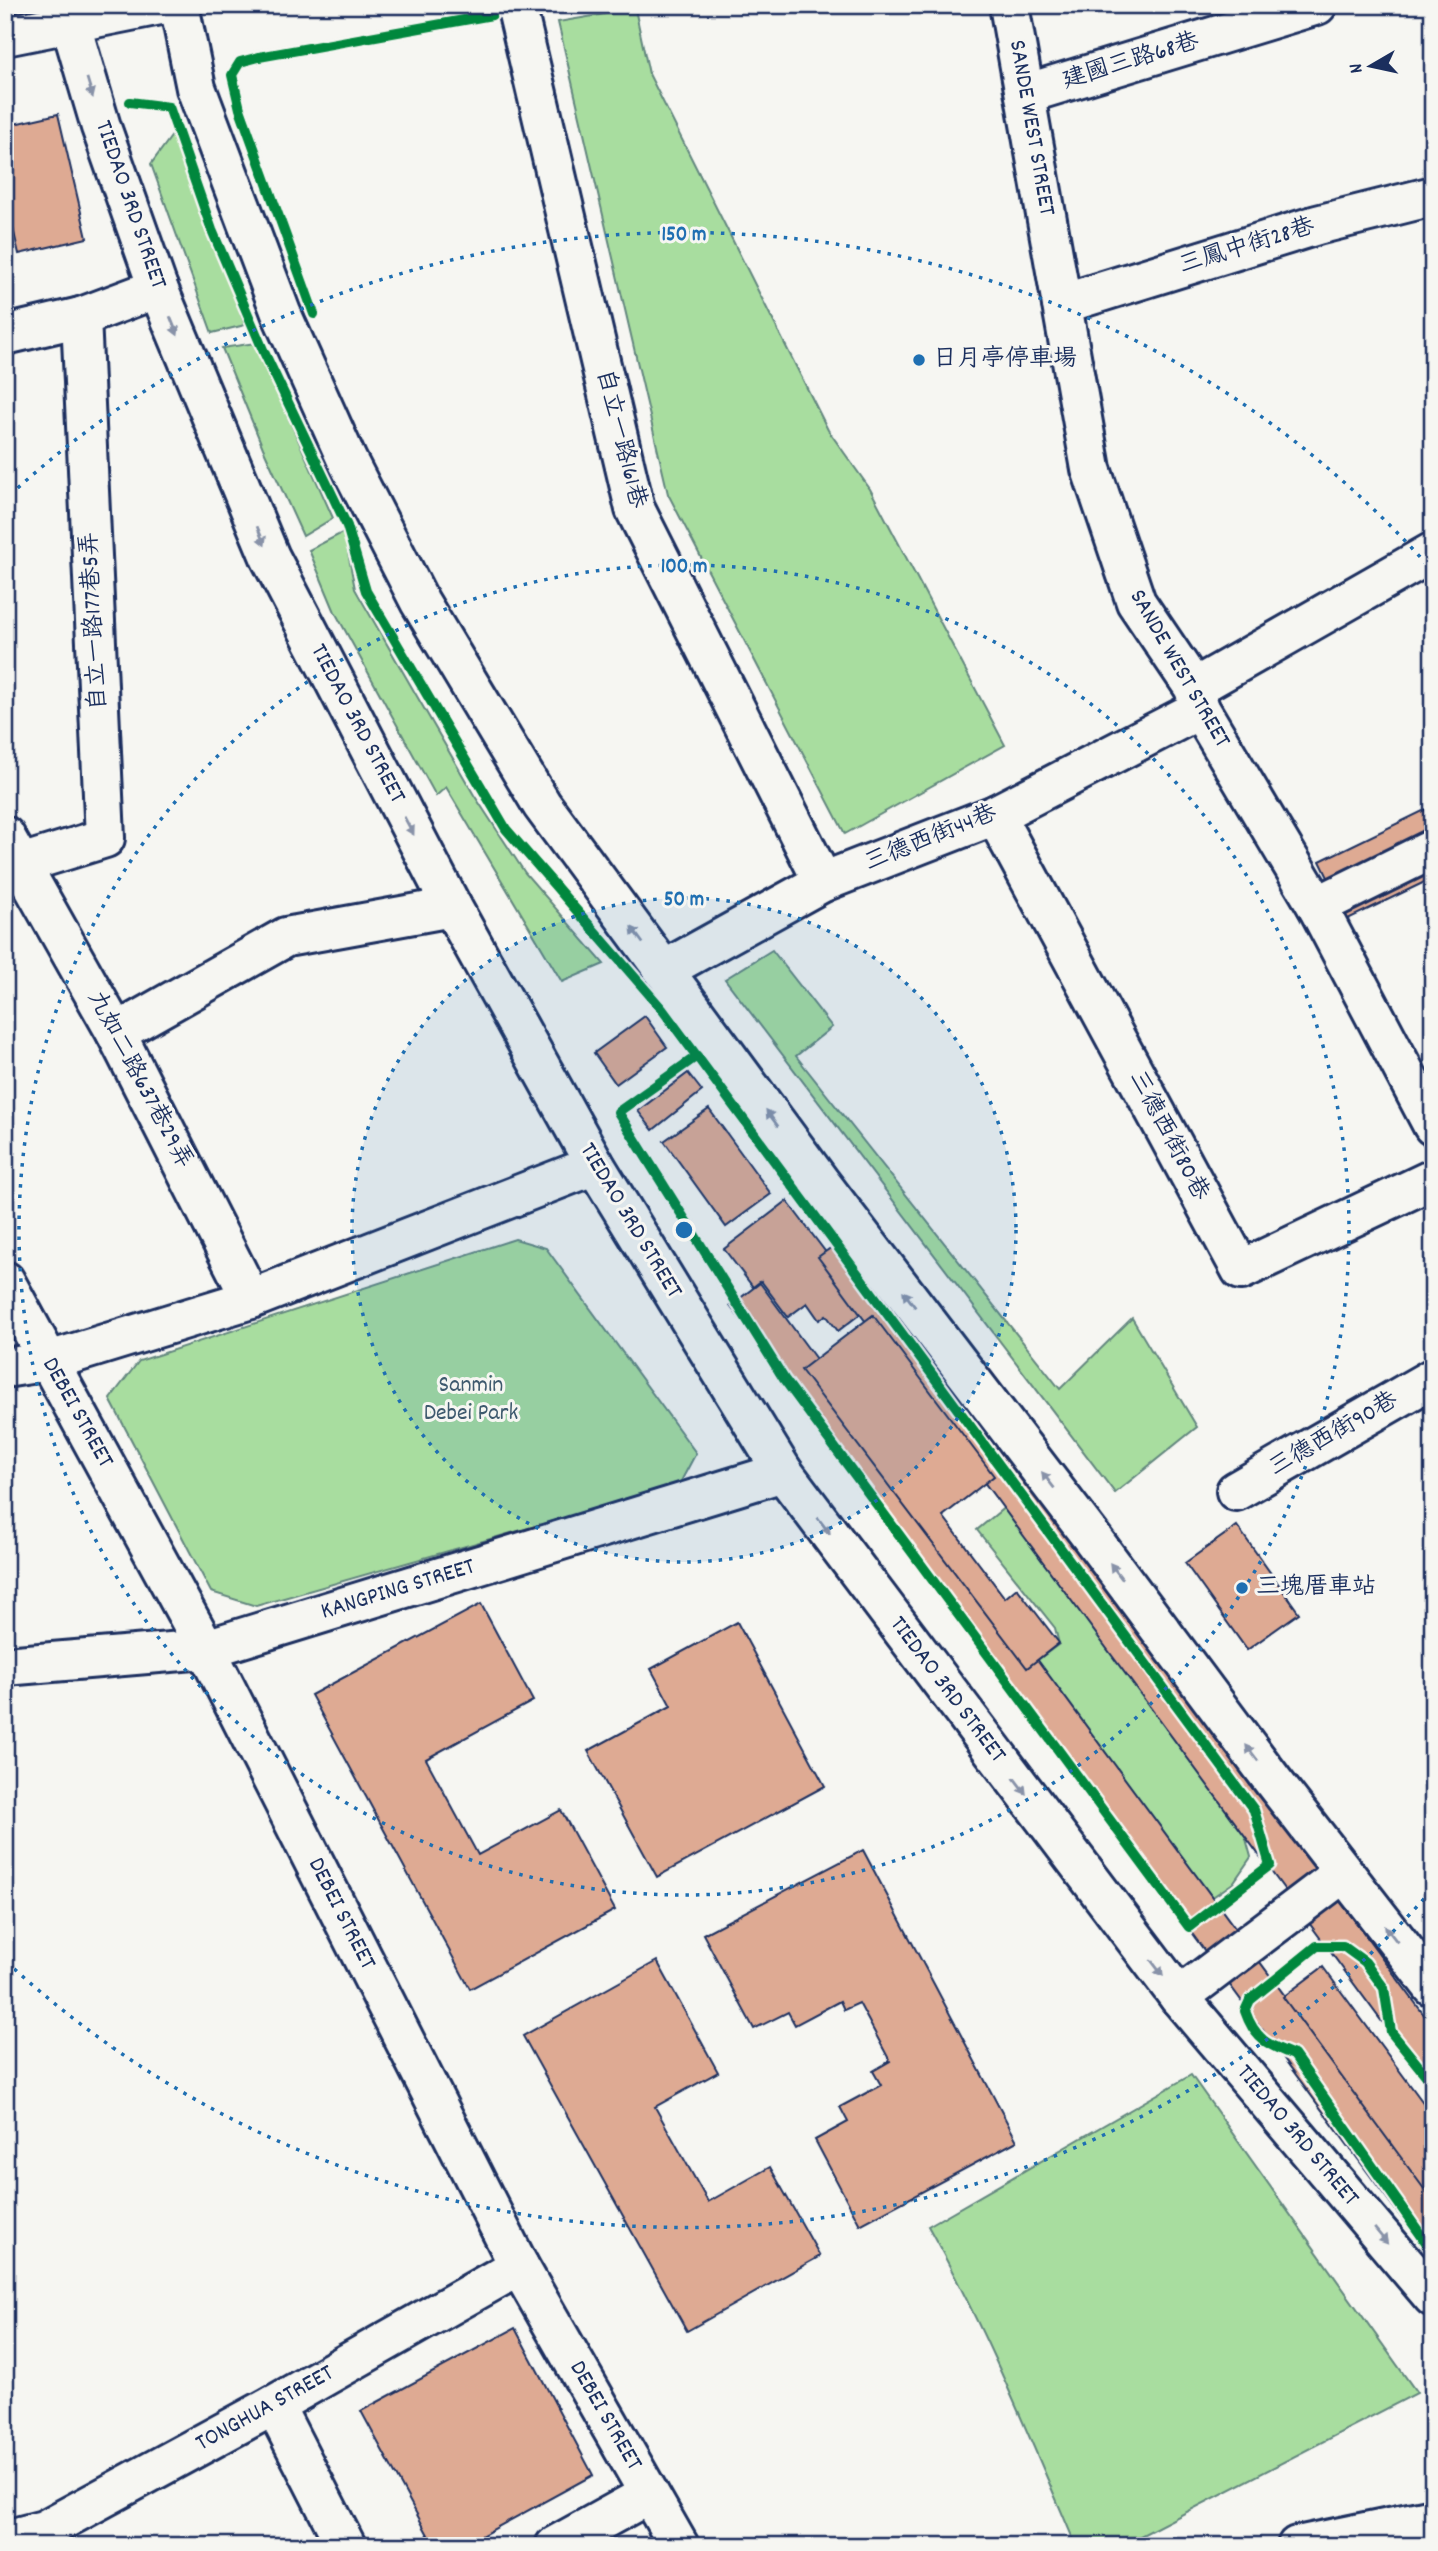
<svg xmlns="http://www.w3.org/2000/svg" width="1438" height="2551" font-family="Dekko,'LXGW WenKai TC',sans-serif">
	<style>
		.green { fill: #a8dd9f; stroke: #62867e; stroke-width: 2 }
		.building { fill: #deaa93; stroke: #1b2f5e; stroke-width: 2 }
		.lines { fill: none; stroke-linecap: round; stroke-linejoin: round }
		.minor-casing { stroke: #1b2f5e; stroke-width: 44 }
		.major-casing { stroke: #1b2f5e; stroke-width: 44 }
		.minor { stroke: #f6f6f2; stroke-width: 38 }
		.major { stroke: #f6f6f2; stroke-width: 38 }
		.cycleway-casing { stroke: #f6f6f2; stroke-width: 15 }
		.cycleway { stroke: #00873e; stroke-width: 10 }
		.oneway { fill: #8892a8 }
		.ring { fill: none; stroke: #1f6fb2; stroke-width: 3.5; stroke-dasharray: 3.5 7 }
		.poi-dot { fill: #1f6fb2; stroke: #f6f6f2; stroke-width: 2.5 }
		.labels { text-anchor: middle; dominant-baseline: central; stroke-width: 6; stroke-linejoin: round; paint-order: stroke }
		.street-label { font-size: 24px; fill: #1b2f5e; stroke: #f6f6f2 }
		.poi-label { font-size: 24px; fill: #1b2f5e; stroke: #f6f6f2; text-anchor: start }
		.park-label { font-size: 24px; fill: #3e5a6e; stroke: #f6f6f2 }
		.centre { fill: #1f6fb2; stroke: #f6f6f2; stroke-width: 3.5 }
		.ring-label { font-size: 21px; text-anchor: middle; font-weight: bold; fill: #1f6fb2; stroke: #f6f6f2; stroke-width: 6; stroke-linejoin: round; paint-order: stroke }
	</style>
	<rect width="100%" height="100%" fill="#f6f6f2"/>
	<filter id="ink" filterUnits="userSpaceOnUse"><feTurbulence type="fractalNoise" baseFrequency=".0143" numOctaves="2"/><feDisplacementMap in="SourceGraphic" scale="14" xChannelSelector="R" yChannelSelector="G"/><feConvolveMatrix kernelMatrix="1 2 1 2 8 2 1 2 1" color-interpolation-filters="sRGB"/></filter>
	<g filter="url(#ink)">
		<g class="green">
			<path d="M635,9L649,74L828,430L870,489L1005,745L845,834L668,494L558,22Z"/>
			<path d="M173,134L245,325L212,333L151,164Z"/>
			<path d="M255,343L333,518L303,536L263,448L222,348Z"/>
			<path d="M344,532L355,589L474,795L525,873L604,964L562,982L446,787L436,796L335,612L309,550Z"/>
			<path d="M772,950L832,1027L796,1056L1060,1389L1132,1318L1197,1427L1115,1493L725,979Z"/>
			<path d="M515,1239L546,1248L696,1453L679,1485L256,1606L211,1592L110,1399L139,1361Z"/>
			<path d="M1011,1502L1234,1795L1251,1857L1233,1883L1195,1909L1027,1668L1059,1644L1055,1628L977,1530Z"/>
			<path d="M1191,2075L1417,2393L1121,2546H1076C1030,2438 985,2328 928,2226Z"/>
		</g>
		<g class="building">
			<path d="M58,114L87,238L19,254L5,194V126Z"/>
			<path d="M1433,806V878L1348,919L1320,861Z"/>
			<path d="M645,1016L667,1047L616,1084L594,1053Z"/>
			<path d="M688,1073L702,1091L653,1130L638,1111Z"/>
			<path d="M709,1109L771,1194L726,1227L664,1141Z"/>
			<path d="M787,1201L868,1308L838,1331L826,1315L819,1320L807,1303L788,1317L761,1281L753,1287L724,1249Z"/>
			<path d="M849,1235L1433,2027V2091L818,1257Z"/>
			<path d="M760,1283L1433,2197V2261L730,1306Z"/>
			<path d="M873,1315L994,1476L943,1516L1005,1598L1017,1588L1059,1643L1027,1668L801,1370Z"/>
			<path d="M1237,1526L1299,1613L1247,1650L1185,1563Z"/>
			<path d="M481,1604L533,1701L426,1759L478,1855L561,1810L615,1910L470,1989L311,1695Z"/>
			<path d="M737,1622L825,1786L657,1877L588,1751L671,1706L651,1669Z"/>
			<path d="M863,1850L1017,2141L860,2225L815,2140L848,2122L840,2107L881,2085L873,2071L890,2061L859,2003L844,2010L840,2001L795,2025L788,2012L754,2029L703,1934Z"/>
			<path d="M657,1961L718,2072L655,2107L708,2202L770,2167L820,2256L687,2331L523,2036Z"/>
			<path d="M1323,1967L1433,2116V2201L1283,1997Z"/>
			<path d="M515,2328L593,2475L463,2546H434L361,2411Z"/>
		</g>
		<g class="lines">
			<g class="minor-casing">
				<g id="minor">
					<path d="M65,5L101,127L158,288L270,557L452,907L595,1165L783,1472L1179,1997L1433,2297"/>
					<path d="M179,5L196,88L281,313L347,460L420,602L542,805L820,1182L1089,1534L1273,1781L1433,1987"/>
					<path d="M516,5L635,509L823,882"/>
					<path d="M1009,5L1091,469L1136,602L1194,688L1200,709L1317,906L1433,1126"/>
					<path d="M5,36L160,5"/>
					<path d="M1025,94L1317,5"/>
					<path d="M1062,304L1317,225L1433,196"/>
					<path d="M5,335L81,317L158,288"/>
					<path d="M1194,688L1433,552"/>
					<path d="M995,815L1241,1270L1433,1179"/>
					<path d="M5,836L116,1033L251,1299"/>
					<path d="M21,864L105,838L81,317"/>
					<path d="M1317,906L1433,849"/>
					<path d="M664,970L823,882L995,815L1200,709"/>
					<path d="M116,1033L286,937L452,907"/>
					<path d="M5,1281L206,1649L519,2266L679,2546"/>
					<path d="M5,1368L49,1361L251,1299L595,1165"/>
					<path d="M1236,1491L1433,1378"/>
					<path d="M5,1666L206,1649L783,1472"/>
					<path d="M1179,1997L1343,1873"/>
					<path d="M274,2405L346,2546"/>
					<path d="M5,2540L44,2530L274,2405L519,2266"/>
					<path d="M555,2546L649,2494"/>
				</g>
			</g>
			<g class="major-casing">
				<path id="major" d="M1297,2546L1433,2518"/>
			</g>
			<use href="#minor" class="minor"/>
			<use href="#major" class="major"/>
			<g class="cycleway-casing">
				<g id="cycleway">
					<path d="M130,102L169,107L212,230L264,352L347,526L366,591L506,829L662,1009L1254,1810L1270,1865L1189,1927L784,1379L618,1112L697,1056"/>
					<path d="M314,314L240,109L232,75L240,62L259,57L492,15"/>
					<path d="M1433,2084L1391,2032L1384,1988L1365,1962L1343,1946H1317L1250,2000L1245,2011C1255,2040 1268,2045 1294,2055L1433,2252"/>
				</g>
			</g>
			<use href="#cycleway" class="cycleway"/>
		</g>
		<defs><path id="oneway-solid" d="M-6-.8H1V-3.2L6.5 0L1 3.2V.8H-6Z" transform="scale(1.75)"/></defs>
		<g class="oneway">
			<use href="#oneway-solid" transform="translate(90 88) rotate(73)"/>
			<use href="#oneway-solid" transform="translate(174 326) rotate(68)"/>
			<use href="#oneway-solid" transform="translate(261 536) rotate(68)"/>
			<use href="#oneway-solid" transform="translate(409 826) rotate(62)"/>
			<use href="#oneway-solid" transform="translate(637 935) rotate(-126)"/>
			<use href="#oneway-solid" transform="translate(772 1118) rotate(-126)"/>
			<use href="#oneway-solid" transform="translate(909 1299) rotate(-127)"/>
			<use href="#oneway-solid" transform="translate(1048 1480) rotate(-128)"/>
			<use href="#oneway-solid" transform="translate(824 1526) rotate(53)"/>
			<use href="#oneway-solid" transform="translate(1116 1571) rotate(-127)"/>
			<use href="#oneway-solid" transform="translate(1252 1753) rotate(-127)"/>
			<use href="#oneway-solid" transform="translate(1020 1786) rotate(53)"/>
			<use href="#oneway-solid" transform="translate(1391 1934) rotate(-128)"/>
			<use href="#oneway-solid" transform="translate(1157 1968) rotate(53)"/>
			<use href="#oneway-solid" transform="translate(1381 2236) rotate(50)"/>
		</g>
	</g>
	<circle cx="684" cy="1230" r="332" fill="#1f6fb2" fill-opacity=".12"/>
	<g class="ring">
		<circle cx="684" cy="1230" r="332"/>
		<circle cx="684" cy="1230" r="665"/>
		<path d="M1431 1891A997 997 0 0 1 10 1965M10 495A997 997 0 0 1 1431 569"/>
	</g>
	<g class="poi-dot">
		<circle cx="919" cy="360" r="7"/>
		<circle cx="1242" cy="1588" r="7"/>
	</g>
	<g class="labels">
		<g class="street-label">
			<text transform="translate(1131 62) rotate(-17)">建國三路68巷</text>
			<text transform="translate(1031 128) rotate(80)">SANDE WEST STREET</text>
			<text transform="translate(130 205) rotate(71)">TIEDAO 3RD STREET</text>
			<text transform="translate(1247 247) rotate(-17)">三鳳中街28巷</text>
			<text transform="translate(620 439) rotate(76)">自立一路161巷</text>
			<text transform="translate(95 621) rotate(-93)">自立一路177巷5弄</text>
			<text transform="translate(1179 669) rotate(60)">SANDE WEST STREET</text>
			<text transform="translate(357 724) rotate(62)">TIEDAO 3RD STREET</text>
			<text transform="translate(931 839) rotate(-22)">三德西街44巷</text>
			<text transform="translate(139 1080) rotate(62)">九如二路637巷29弄</text>
			<text transform="translate(1168 1136) rotate(62)">三德西街80巷</text>
			<text transform="translate(630 1221) rotate(59)">TIEDAO 3RD STREET</text>
			<text transform="translate(77 1413) rotate(61)">DEBEI STREET</text>
			<text transform="translate(1334 1435) rotate(-30)">三德西街90巷</text>
			<text transform="translate(398 1590) rotate(-17)">KANGPING STREET</text>
			<text transform="translate(947 1690) rotate(53)">TIEDAO 3RD STREET</text>
			<text transform="translate(341 1914) rotate(63)">DEBEI STREET</text>
			<text transform="translate(1297 2136) rotate(50)">TIEDAO 3RD STREET</text>
			<text transform="translate(265 2409) rotate(-29)">TONGHUA STREET</text>
			<text transform="translate(605 2416) rotate(60)">DEBEI STREET</text>
		</g>
		<g class="poi-label">
			<text x="933" y="360">日月亭停車場</text>
			<text x="1256" y="1588">三塊厝車站</text>
		</g>
		<g class="park-label">
			<text x="471" y="1386">Sanmin<tspan x="471" dy="28">Debei Park</tspan></text>
		</g>
	</g>
	<circle cx="684" cy="1230" r="10" class="centre"/>
	<g class="ring-label">
		<text x="684" y="240">150 m</text>
		<text x="684" y="572">100 m</text>
		<text x="684" y="905">50 m</text>
	</g>
	<rect width="1438" height="2551" fill="none" stroke="#f6f6f2" stroke-width="28"/>
	<rect x="14" y="14" width="1410" height="2523" fill="none" stroke="#1b2f5e" stroke-width="2.5" filter="url(#ink)"/>
	<g transform="translate(1371 66) rotate(261)" stroke="#f6f6f2" stroke-width="5" paint-order="stroke">
	<path d="M0-5L12 26L0 18L-12 26Z" fill="#1b2f5e"/>
	<text y="-10" font-size="19" font-weight="bold" text-anchor="middle" fill="#1b2f5e">N</text>
	</g>
</svg>
